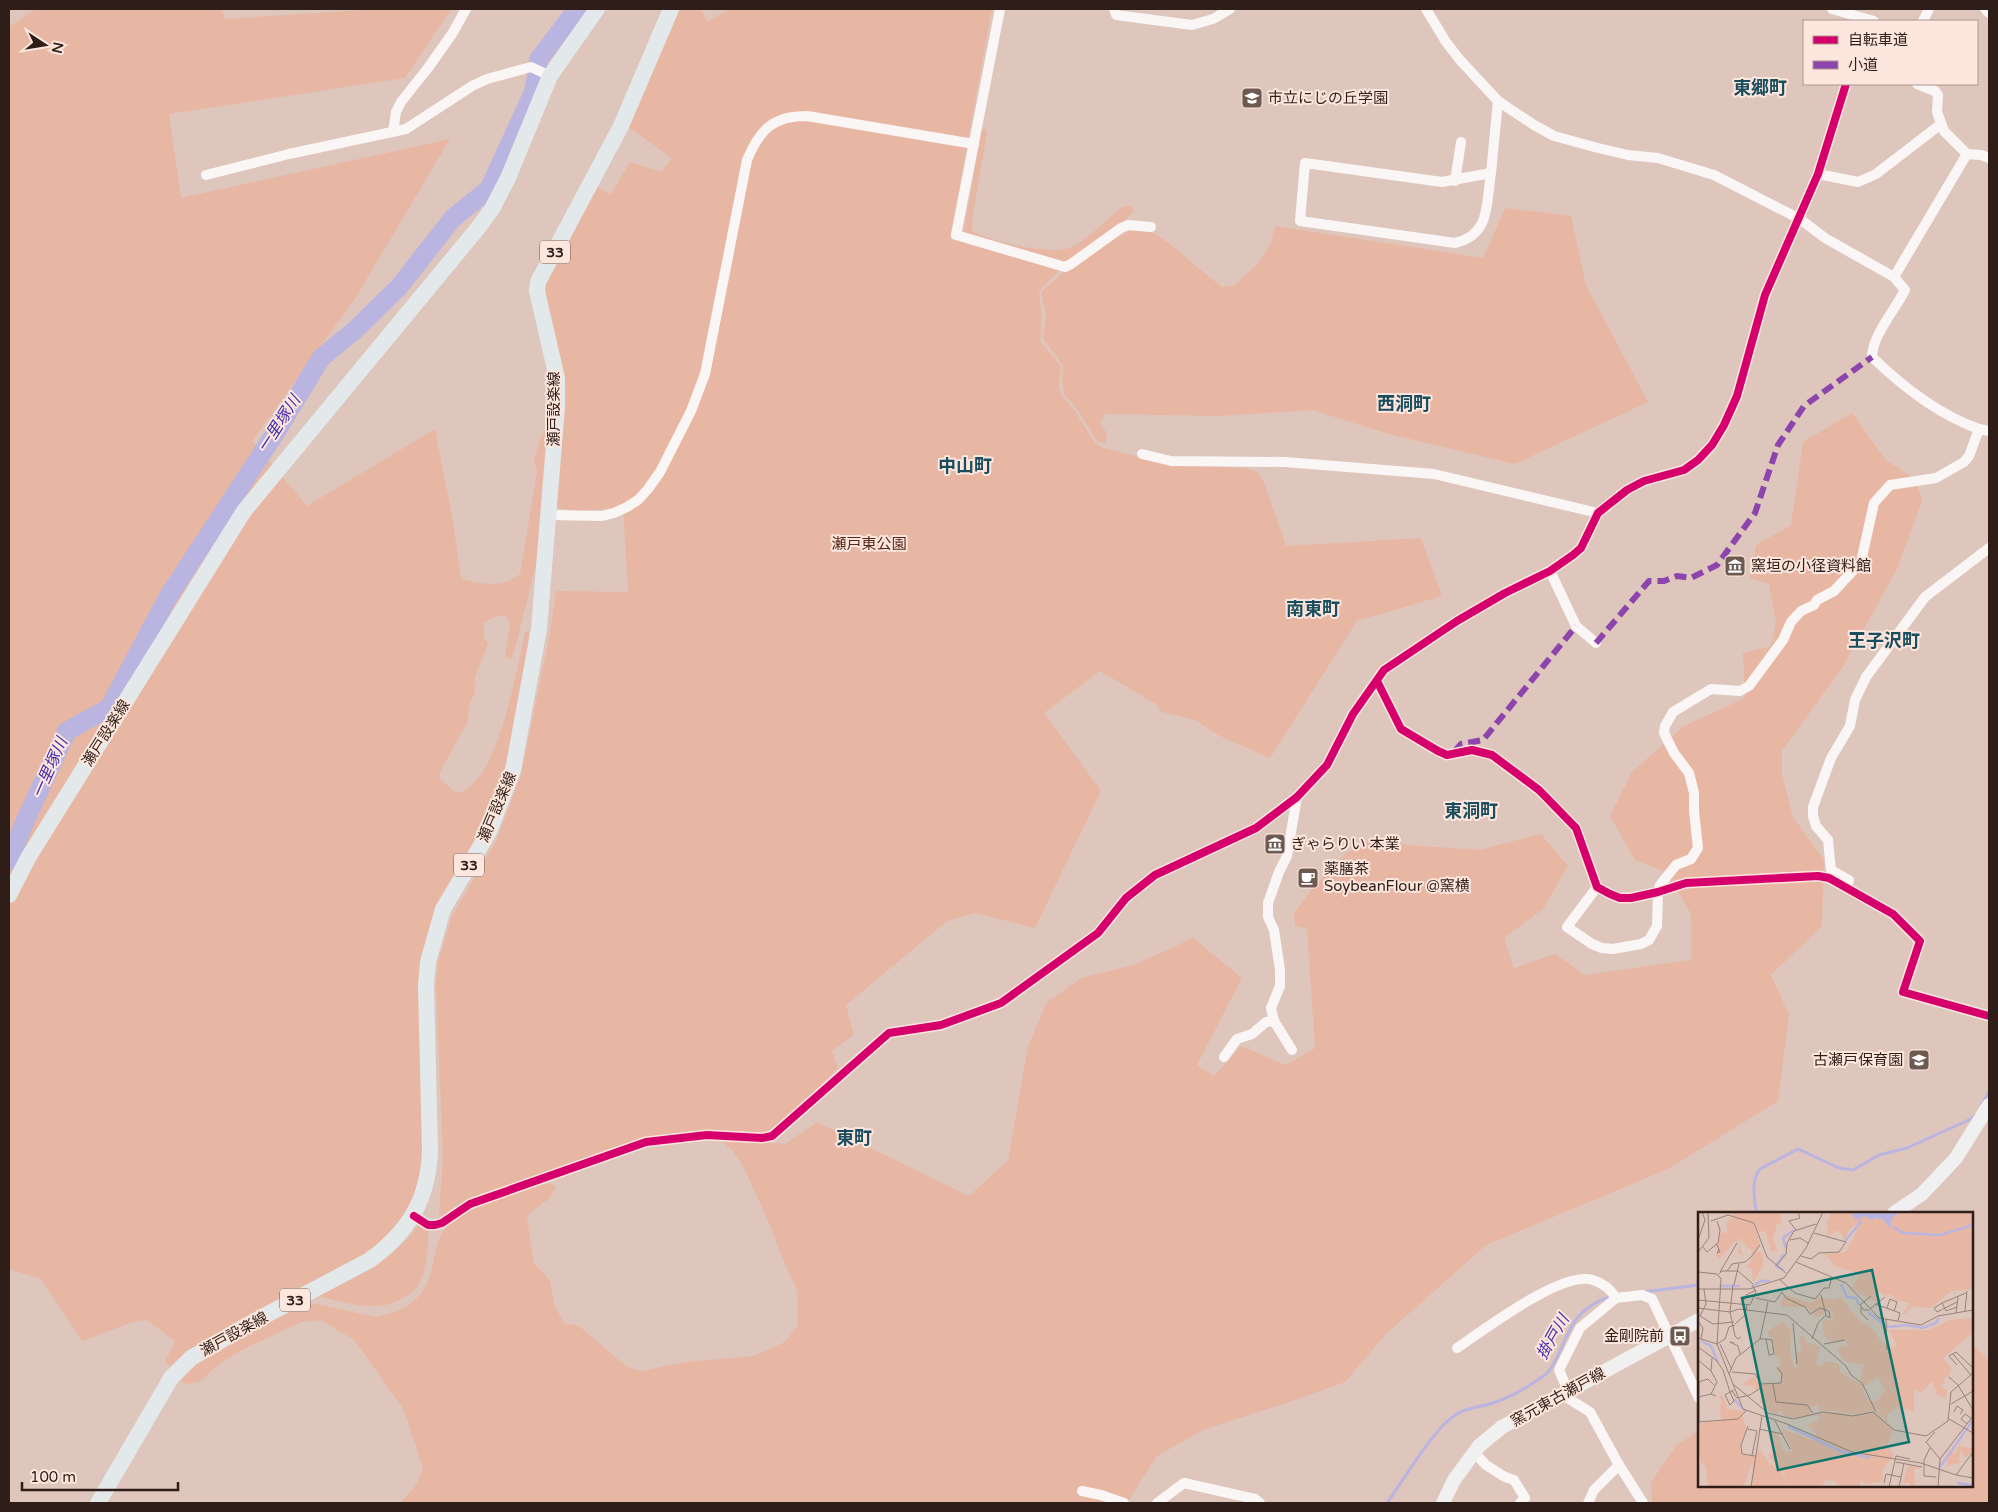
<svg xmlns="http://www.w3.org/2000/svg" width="1998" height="1512" font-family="'Varela Round','Noto Sans JP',sans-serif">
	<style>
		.green { fill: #e8b7a3 }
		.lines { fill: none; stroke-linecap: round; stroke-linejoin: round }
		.stream { stroke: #bab4e0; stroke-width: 3 }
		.river { stroke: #bab4e0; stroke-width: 19 }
		.minor { stroke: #faf6f5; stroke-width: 10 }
		.secondary { stroke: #eff0ef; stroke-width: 14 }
		.primary { stroke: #e3e8ea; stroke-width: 16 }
		.quiet { stroke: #8e44ad; stroke-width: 6; stroke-dasharray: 12 6; stroke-linecap: butt }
		.cycleway-casing { stroke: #fde6dd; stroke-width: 11 }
		.cycleway { stroke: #d6006c; stroke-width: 8 }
		.labels { text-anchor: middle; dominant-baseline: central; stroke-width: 4; stroke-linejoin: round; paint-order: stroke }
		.shield { fill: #fde6dd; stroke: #6c5a52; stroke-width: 1 }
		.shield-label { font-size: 14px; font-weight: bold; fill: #2e1e17 }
		.poi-label { font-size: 15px; fill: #2e1e17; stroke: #fde6dd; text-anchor: start }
		.street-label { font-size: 15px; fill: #2e1e17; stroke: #fde6dd }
		.park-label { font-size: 15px; fill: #552613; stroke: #fde6dd }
		.water-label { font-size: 16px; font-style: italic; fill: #432dab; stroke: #fde6dd }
		.quarter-label { font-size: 18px; font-weight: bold; fill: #1a4e5e; stroke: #fde6dd }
		.inset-river { fill: none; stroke: #bab4e0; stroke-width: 2.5 }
		.inset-road { fill: none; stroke: #98837a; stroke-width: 1 }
		.view { fill: #0f766e; fill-opacity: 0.15; stroke: #0f766e; stroke-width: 2.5 }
		.inset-edge { fill: none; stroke: #2e1e17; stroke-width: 2.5 }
	</style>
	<rect width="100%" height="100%" fill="#dec6bc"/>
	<g class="green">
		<path d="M36,9H221L225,19L378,9H451L405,78L169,114L181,198L450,139L356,297L252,441L307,506L435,429L453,521L461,579C482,584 502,589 520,574L537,472L534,460L540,440L546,429L547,416L550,413L539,552L516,645L511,660L505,656L510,625L506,615L495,617L484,622V638L488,644L475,677V692L469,707L468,721L439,774L440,779L456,793C497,790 517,666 525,632H529L526,671L509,760L486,822L439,908L424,1149L418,1189L400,1221L383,1240L363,1254L188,1352L170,1366L165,1362L175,1341L147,1320L133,1322L82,1341L41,1279L9,1269V27Z"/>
		<path d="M680,9H700L708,22L729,9H992L950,238L1059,269L1058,272L1040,290L1039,294L1042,315L1040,341L1061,366L1059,384L1061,394L1075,411L1094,442L1103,448L1170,464L1246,468L1259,473L1265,485L1286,546L1421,538L1442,596L1357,621L1270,758L1218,735L1195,720L1162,712L1156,704L1100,671L1044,713L1101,791L1035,928L975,913L947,921L846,1005L854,1035L832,1051L838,1068L778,1126L762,1133L651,1136L472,1198L447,1212L444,1217L439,1215L443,1158L436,985L438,962L452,916L496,841L521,775L550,633L556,591L628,592L623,507C608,508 566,515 555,505L562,389L543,288L594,186L611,194L630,162L661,172L672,158L628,127Z"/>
		<path d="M982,129H986L987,133L973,215L972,231C992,241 1051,257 1071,247C1082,242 1093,232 1103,224C1112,216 1118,206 1131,205L1134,211L1120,225L1071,260L1063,262L967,237L964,230Z"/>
		<path d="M1505,208L1571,216L1586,285L1648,402L1515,464L1389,434L1312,410L1217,416L1105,414L1100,424L1107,433L1106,443L1098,442L1077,409L1064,394L1062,381L1063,365L1043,339L1046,314L1041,295L1043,290L1064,272L1073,269L1099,248L1131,230L1154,233L1167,242L1222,287L1235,285L1257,264L1271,243L1275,226L1483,258Z"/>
		<path d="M1852,413L1886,460L1915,479L1922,501L1897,569L1844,665L1782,751V775L1793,817L1824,860L1822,926L1771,975L1789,1015L1778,1101L1668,1169L1486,1245L1386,1334L1345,1382L1295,1400L1203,1430L1157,1456L1127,1503H400L417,1484L423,1468L403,1408L354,1340L321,1320L301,1322L244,1349L219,1364L199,1382L185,1384L179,1380L197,1361L301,1306L316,1304L377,1317C412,1309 428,1295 434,1259C437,1245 438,1235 449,1225C473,1203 512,1195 543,1183L552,1184L556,1188L549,1199L532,1211L527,1217L534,1263L550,1281L555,1306L564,1323L579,1326L627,1367L641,1371L687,1362L753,1356L785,1342L798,1325L797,1289L785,1265L769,1223L744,1168L733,1151L718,1138L785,1144L817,1122L969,1196L1008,1160L1028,1046L1046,1003L1081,978L1134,965L1193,938L1242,978L1197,1065L1214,1076L1241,1046L1286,1065L1315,1048L1307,929L1295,926L1294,913L1312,889L1346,853L1376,839L1409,845L1479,850L1541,834L1568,866L1543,909L1504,938L1514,968L1555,954L1585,975L1691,960V914L1666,872L1635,860L1610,816L1632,772L1684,726L1745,698L1743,653L1771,646L1776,622L1769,584L1750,578L1756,545L1791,525L1803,442Z"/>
		<path d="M419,1224L429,1229C427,1246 428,1267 420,1282C417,1288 412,1292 406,1296C379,1315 348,1303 318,1296C355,1277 396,1260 419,1224Z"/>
		<path d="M1972,1344L1989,1360V1503H1652L1651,1482L1676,1446L1699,1430V1486H1972Z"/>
	</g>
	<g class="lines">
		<g class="stream">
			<path d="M1982,1104L1989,1092"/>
			<path d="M1756,1213C1755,1197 1750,1182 1760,1169L1798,1149L1839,1168L1853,1170L1879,1155L1907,1148L1973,1118L1974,1116"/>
			<path d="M1643,1292L1699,1285"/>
			<path d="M1387,1503C1403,1481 1435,1426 1457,1414C1468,1407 1481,1407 1493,1403C1512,1397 1530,1386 1546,1374C1553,1368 1556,1359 1560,1351C1573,1321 1579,1307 1612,1296"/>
		</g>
		<path class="river" d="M9,861L25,821L67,731L109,708L168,597L276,432L321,358L355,330L399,287L453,218L489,189L534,91L539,59L577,9"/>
		<g class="minor">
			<path d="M1000,9L956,235L1065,267L1071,264L1121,228L1128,225L1151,227"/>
			<path d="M1114,9L1116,15L1192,25L1213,19L1230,9"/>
			<path d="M1426,9L1446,42L1460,60L1498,101L1534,125L1554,136L1598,148L1628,155L1658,158L1714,175L1800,219L1825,238L1894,277L1905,290C1895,310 1872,336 1872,357C1902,386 1939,415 1979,429L1969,456L1964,462L1936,478L1890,485L1874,503L1861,562L1834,591L1817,600L1814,605L1801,611L1791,622L1783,640L1749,686L1740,691L1711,689L1673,712L1665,726L1664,733L1674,753L1689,773L1694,793V811L1698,848L1691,859L1676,865L1660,885L1658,892L1657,926L1649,940L1641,944L1613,949L1602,948L1592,944L1567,927L1597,887"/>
			<path d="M1832,9L1874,21"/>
			<path d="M1985,9L1989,13"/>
			<path d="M1923,21L1929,9"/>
			<path d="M1917,84L1935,91L1938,95L1937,112L1944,131L1967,154L1981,155L1989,158"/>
			<path d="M393,132L396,112L401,102L428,68L452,34L466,9"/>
			<path d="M1491,173C1486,203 1491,235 1455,243L1300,221L1305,163L1442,182L1491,173L1498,101"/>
			<path d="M1818,174L1858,182L1876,174L1941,124"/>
			<path d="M206,175L289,154L406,129L472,86L487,79L531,67L550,76"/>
			<path d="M1455,181L1461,142"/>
			<path d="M1894,277L1967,154"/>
			<path d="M1979,429L1989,431"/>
			<path d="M1142,454L1171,461L1285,462L1434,474L1598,513"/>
			<path d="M550,515L602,516L614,513L627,507L638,500L648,489L660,472L691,411L705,374L747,160C760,129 773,116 807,116L974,144"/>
			<path d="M1550,571L1576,626L1596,643"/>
			<path d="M1377,681L1401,729L1438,751L1447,755L1472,750L1492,755L1539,790L1576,828L1597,887L1610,894L1620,898H1631L1658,892L1686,883L1818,876L1829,878L1893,914L1920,941L1903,992L1989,1016"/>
			<path d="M1847,887L1849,880L1831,870L1828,840L1816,826L1813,816V807L1831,758L1850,726L1855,700L1866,677L1925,597L1989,548"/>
			<path d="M1292,1050L1274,1021L1271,1008L1280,986V970L1274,930L1268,917V903L1279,872L1287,856L1297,797"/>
			<path d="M1224,1057L1237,1039L1252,1034L1266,1022L1274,1021"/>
			<path d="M414,1216L428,1225H435L442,1223L470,1204L646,1142L707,1135L762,1138L772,1136L889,1033L941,1025L1001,1003L1098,933L1126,898L1155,875L1256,828L1297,797L1327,765L1353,714L1384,670L1457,621L1505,593L1550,571L1573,555L1581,548L1598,513L1627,490L1644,481L1684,470L1698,460L1712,445L1724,425L1737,396L1765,295L1818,174L1846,84"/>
			<path d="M1457,1348C1484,1330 1562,1270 1593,1280C1603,1283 1611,1290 1616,1298"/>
			<path d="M1568,1391L1559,1370L1580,1328L1616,1298L1642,1295L1652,1299L1699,1398"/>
			<path d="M1561,1394L1590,1412L1619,1465L1643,1503"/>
			<path d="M1474,1452L1486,1465L1505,1477L1514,1480L1525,1498L1520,1503"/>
			<path d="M1082,1491L1101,1495L1124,1503"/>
			<path d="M1157,1503L1184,1483L1255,1499L1260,1503"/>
			<path d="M1588,1503L1594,1490L1619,1465"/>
		</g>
		<g class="secondary">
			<path d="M1894,1213L1922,1194L1956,1158L1989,1105"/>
			<path d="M1443,1503L1454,1480L1479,1446L1502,1427L1699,1320"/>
		</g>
		<g class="primary">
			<path d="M9,895L28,858L244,511L478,228L492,209L508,178L550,76L597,9"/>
			<path d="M98,1503L171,1378L191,1358L251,1323L370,1260C409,1231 428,1200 430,1151L426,986L428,962L443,909L489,832L513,770L539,629L557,407V378L537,291L538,282L621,126L671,9"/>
		</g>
		<g class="quiet">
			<path d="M1596,643L1649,581H1664L1677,576L1691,578L1717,565L1755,513L1778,445L1804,406L1872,357"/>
			<path d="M1454,752L1461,744L1483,740L1576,626"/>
		</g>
		<g class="cycleway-casing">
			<g id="cycleway">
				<path d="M1377,681L1401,729L1438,751L1447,755L1472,750L1492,755L1539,790L1576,828L1597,887L1610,894L1620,898H1631L1658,892L1686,883L1818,876L1829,878L1893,914L1920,941L1903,992L1989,1016"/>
				<path d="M414,1216L428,1225H435L442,1223L470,1204L646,1142L707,1135L762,1138L772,1136L889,1033L941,1025L1001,1003L1098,933L1126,898L1155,875L1256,828L1297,797L1327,765L1353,714L1384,670L1457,621L1505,593L1550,571L1573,555L1581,548L1598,513L1627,490L1644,481L1684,470L1698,460L1712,445L1724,425L1737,396L1765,295L1818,174L1846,84"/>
			</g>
		</g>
		<use href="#cycleway" class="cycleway"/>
	</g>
	<defs>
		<g id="school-square" transform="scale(1.125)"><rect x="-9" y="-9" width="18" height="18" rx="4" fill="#6c5951" stroke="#fde6dd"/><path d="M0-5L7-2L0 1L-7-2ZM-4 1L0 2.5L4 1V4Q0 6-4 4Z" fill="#fff"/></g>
		<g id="museum-square" transform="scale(1.125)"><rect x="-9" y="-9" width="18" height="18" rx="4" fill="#6c5951" stroke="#fde6dd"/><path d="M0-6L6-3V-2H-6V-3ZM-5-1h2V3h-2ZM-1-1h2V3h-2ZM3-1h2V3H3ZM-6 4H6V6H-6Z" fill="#fff"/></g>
		<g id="cafe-square" transform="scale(1.125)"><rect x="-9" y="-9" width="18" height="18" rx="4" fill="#6c5951" stroke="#fde6dd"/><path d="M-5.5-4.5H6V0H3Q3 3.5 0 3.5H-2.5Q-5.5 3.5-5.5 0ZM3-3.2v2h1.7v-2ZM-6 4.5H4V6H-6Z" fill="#fff"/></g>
		<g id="bus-square" transform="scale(1.125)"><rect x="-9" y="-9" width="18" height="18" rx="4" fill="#6c5951" stroke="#fde6dd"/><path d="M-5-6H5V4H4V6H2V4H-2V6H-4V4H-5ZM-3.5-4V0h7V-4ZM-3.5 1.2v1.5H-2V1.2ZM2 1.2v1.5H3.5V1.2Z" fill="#fff"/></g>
	</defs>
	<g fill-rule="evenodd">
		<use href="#school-square" x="1252" y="98"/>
		<use href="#museum-square" x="1735" y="566"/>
		<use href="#museum-square" x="1275" y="844"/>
		<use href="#cafe-square" x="1308" y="878"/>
		<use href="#school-square" x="1919" y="1060"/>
		<use href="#bus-square" x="1680" y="1336"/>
	</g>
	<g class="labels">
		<g class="shield">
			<rect x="540" y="240.5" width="30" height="23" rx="4"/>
			<rect x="454" y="853.5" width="30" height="23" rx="4"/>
			<rect x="280" y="1288.5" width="30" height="23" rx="4"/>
		</g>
		<g class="shield-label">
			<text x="555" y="252">33</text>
			<text x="469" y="865">33</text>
			<text x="295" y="1300">33</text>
		</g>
		<g class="poi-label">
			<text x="1268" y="98">市立にじの丘学園</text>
			<text x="1751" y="566">窯垣の小径資料館</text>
			<text x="1291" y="844">ぎゃらりい 本業</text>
			<text x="1324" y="869">薬膳茶<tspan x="1324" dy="17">SoybeanFlour @窯横</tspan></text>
			<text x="1903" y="1060" text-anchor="end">古瀬戸保育園</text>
			<text x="1664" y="1336" text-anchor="end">金剛院前</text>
		</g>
		<g class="street-label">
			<text transform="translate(554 409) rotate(-90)">瀬戸設楽線</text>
			<text transform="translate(106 733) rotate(-58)">瀬戸設楽線</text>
			<text transform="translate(497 807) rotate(-67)">瀬戸設楽線</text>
			<text transform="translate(234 1334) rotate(-29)">瀬戸設楽線</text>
			<text transform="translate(1558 1397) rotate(-29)">窯元東古瀬戸線</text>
		</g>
		<g class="park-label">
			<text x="869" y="544">瀬戸東公園</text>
		</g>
		<g class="water-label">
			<text transform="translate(279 424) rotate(-57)">一里塚川</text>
			<text transform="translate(50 768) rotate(-66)">一里塚川</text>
			<text transform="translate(1553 1337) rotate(-60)">掛戸川</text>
		</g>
		<g class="quarter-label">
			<text x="1760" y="88">東郷町</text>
			<text x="1404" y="404">西洞町</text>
			<text x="965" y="466">中山町</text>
			<text x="1313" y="609">南東町</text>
			<text x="1884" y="641">王子沢町</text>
			<text x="1471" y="811">東洞町</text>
			<text x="854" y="1138">東町</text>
		</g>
	</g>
	<g transform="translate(1698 1212)">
		<rect width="275" height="275" fill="#dec6bc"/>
		<path d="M29,0H82L83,11L79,12L75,27L80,40L73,39L67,19L61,20L57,10L41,8ZM133,0H159L154,3L186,8L192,17L194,6L202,0H275V77L254,79L232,96L215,94L207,102H204L212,91L198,88L193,82L187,84L182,79L179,83L181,88L178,89L162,82L154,76L161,62L137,54L127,42L148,40L161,15L157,13L151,18L147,28L140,18L130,24L129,12ZM33,5L55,11L62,32L58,39L65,41V53L55,71L54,57L49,55L55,44L53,38L39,25L45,44L40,41L41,31L37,29L22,47L17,43L22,41L19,33L23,21L29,20L31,26L28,12ZM88,83L112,91L121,85L132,88L143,85L160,107L175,117L185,132L195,137L199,133L190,118H231L252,108L275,106V120L245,146L253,155L252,162L245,167L247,171L242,173L249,179L248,187L239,182L234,169L223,181L216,177V199L199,195L189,203V208L196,217L188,209L186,201V207L178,200L183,198L178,197L172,190L179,189L187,179L180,165L165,176L166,181L177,198L155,203L138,199H121L120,193L113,195L112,202L137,200L155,204L173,200L182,204L195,219L189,234L196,243L184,258L185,269L169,272L162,269V275H143L137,269L128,268L123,275H88V269L87,275H54L55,248L45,275H10L8,255L3,250L0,233V212L23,208L22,194L24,190L21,184H25L29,197L47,199L44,202L49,218L42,231L43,242L58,244L59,238L64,240L71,251L83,258L88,269L87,262L70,243L78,238L73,219L80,222L87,241L94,239L84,217L114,228L118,222L109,213L122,208L120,203L94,206L86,204L82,198L80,202L69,199L61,188L65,184L64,178L59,180L56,174L43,173L56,164L62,173L84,172L73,171L83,170V162L77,157L80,158L83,148L77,144L75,126L71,125L70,119L85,109L93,119L92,138L96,155H99L98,141L104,137L101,126L105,123L109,130L122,135L118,151L122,155L128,149L141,152L142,160L165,173L162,167L166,153L148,150L139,138L142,133L150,135L148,128L135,130L127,124L124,110L126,107L136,110L132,95L121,105L117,104L109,95H85L82,91ZM262,230L263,235L273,236L275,239L267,246L263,238L261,248L264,250L249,254L250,245L258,234L255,242L258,241ZM210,253L224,256L216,257L217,274L220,275H214L211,270L205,272Z" fill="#e8b7a3"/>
		<path d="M159,0H202L194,6L192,17L186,8L178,6L173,8L166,4L158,8L154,3Z" fill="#bab4e0"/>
		<path class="inset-river" d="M195,15L205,21L242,23L275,13M147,29L162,11V8M88,36L85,26L96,18M85,58L78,54L86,42M143,72L149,85L158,86L161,93M21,74H42M55,74L63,69H72M170,100L190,115L209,113L225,116L238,111L241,106M3,129L13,134L20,150M36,187L47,199M90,214L142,239L172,246M242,255L275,208M259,271L274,273"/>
		<path class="inset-road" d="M13,9L30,3L56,11L69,45L88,61M98,18L91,9L102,6L100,0M0,28L7,8L4,0M92,28L102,26L110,31M18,32L19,33L22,40L19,41L21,37M5,35L9,40L20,31L22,18L19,9M0,40L11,26L10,0M103,44L113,47L121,41L141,40L148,30L116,21M98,50L148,71L181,106L223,113L240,104L275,98M79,53L88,42L89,31L96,19L118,12M29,59L34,52L47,50L53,45L62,33M0,60L19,62L23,67L19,132L27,127L31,115L37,113M22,60L39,31M21,62L24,59H40L55,72M82,68L97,81L117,87L126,76H131L134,65M35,73L32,100L37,124L40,127L43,125M36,73L41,52M0,77H51L86,66L108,36L125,0M58,86L77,90L84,80L88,86L107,95L112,102L122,96L131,99L132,106L128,104M0,88L52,93L58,80L54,73M244,91L248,99L259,95M44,92L48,83L58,78M177,92L202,101L200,109M163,95V101L170,108M0,96L32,100L41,97L89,103L148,154L153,163L164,171L178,200M189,96L192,87L199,90L196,99M172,97L187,85M171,98H166L162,93L173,84M267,99L269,79M239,100L236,96L244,91L268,81M239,100L259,90M258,101L260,85M2,104L15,112L36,110M2,104L8,92L6,77M188,107L189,138M0,109L5,116L3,127M95,111L99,152M37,112L47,103L49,92M0,126L19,132M62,127H68L71,143L76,142L74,128L68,127M114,127L120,111L128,103L123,83M36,131L32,130L40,134L42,142M19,132L45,197L89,212L154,240L223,251L258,263M22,132L34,158M126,132L147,128M0,135L18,148L25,158L32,180L36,189L32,193L27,183L32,180L36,178M255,142L273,163M0,148L13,159M259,153L251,144L258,140L275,156M34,160L57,162L63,172L83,171L84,162L79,155M31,162L38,146L62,127L70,90M251,165L260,173L275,198M0,170L10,167L16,173M35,172L70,201L95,207L125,200L155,204L175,200L196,218L228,224L250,209L253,180L275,161M75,172L78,190L109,193L115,201M34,179L39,186L52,183L64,175M13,182L19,170L13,159L14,146M0,185L13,182L18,184M253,192L275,179M256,200L259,194L265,198L262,202M251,207L275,221M77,209L92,237M0,210L40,207L49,198M1,210V170M269,212L263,207L267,202L273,206M50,214L43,233L44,242L57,244M50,217L59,219L54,243M61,217L85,222M237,220L228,230L242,247M232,236L226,248V264L238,265M198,250L224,255M258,263L275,240M258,263L275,266M186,271L188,262L203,265M53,275L64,204M191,275L198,244L212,247M201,275L206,251M240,275L242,247L275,204"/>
		<path class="view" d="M174,58L211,230L80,258L44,86Z"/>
		<rect width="275" height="275" class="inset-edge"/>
	</g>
	<rect width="1998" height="1512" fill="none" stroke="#2e1e17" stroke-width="20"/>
	<rect x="1803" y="20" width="175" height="65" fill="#fde6dd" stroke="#aa968e"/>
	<rect x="1813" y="36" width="25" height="8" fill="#d6006c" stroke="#aa968e"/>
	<text x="1848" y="45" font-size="15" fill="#2e1e17">自転車道</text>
	<rect x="1813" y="61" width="25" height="8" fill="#8e44ad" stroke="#aa968e"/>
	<text x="1848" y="70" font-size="15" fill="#2e1e17">小道</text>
	<g transform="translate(45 45) rotate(102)" stroke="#fde6dd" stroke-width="4" paint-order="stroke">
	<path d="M0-4L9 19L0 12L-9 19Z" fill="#2e1e17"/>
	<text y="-8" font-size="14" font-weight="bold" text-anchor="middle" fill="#2e1e17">N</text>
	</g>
	<path d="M22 1482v8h156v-8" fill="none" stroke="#2e1e17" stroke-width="2.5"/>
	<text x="30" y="1482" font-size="15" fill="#2e1e17" stroke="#fde6dd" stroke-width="4" paint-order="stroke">100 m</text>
</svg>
